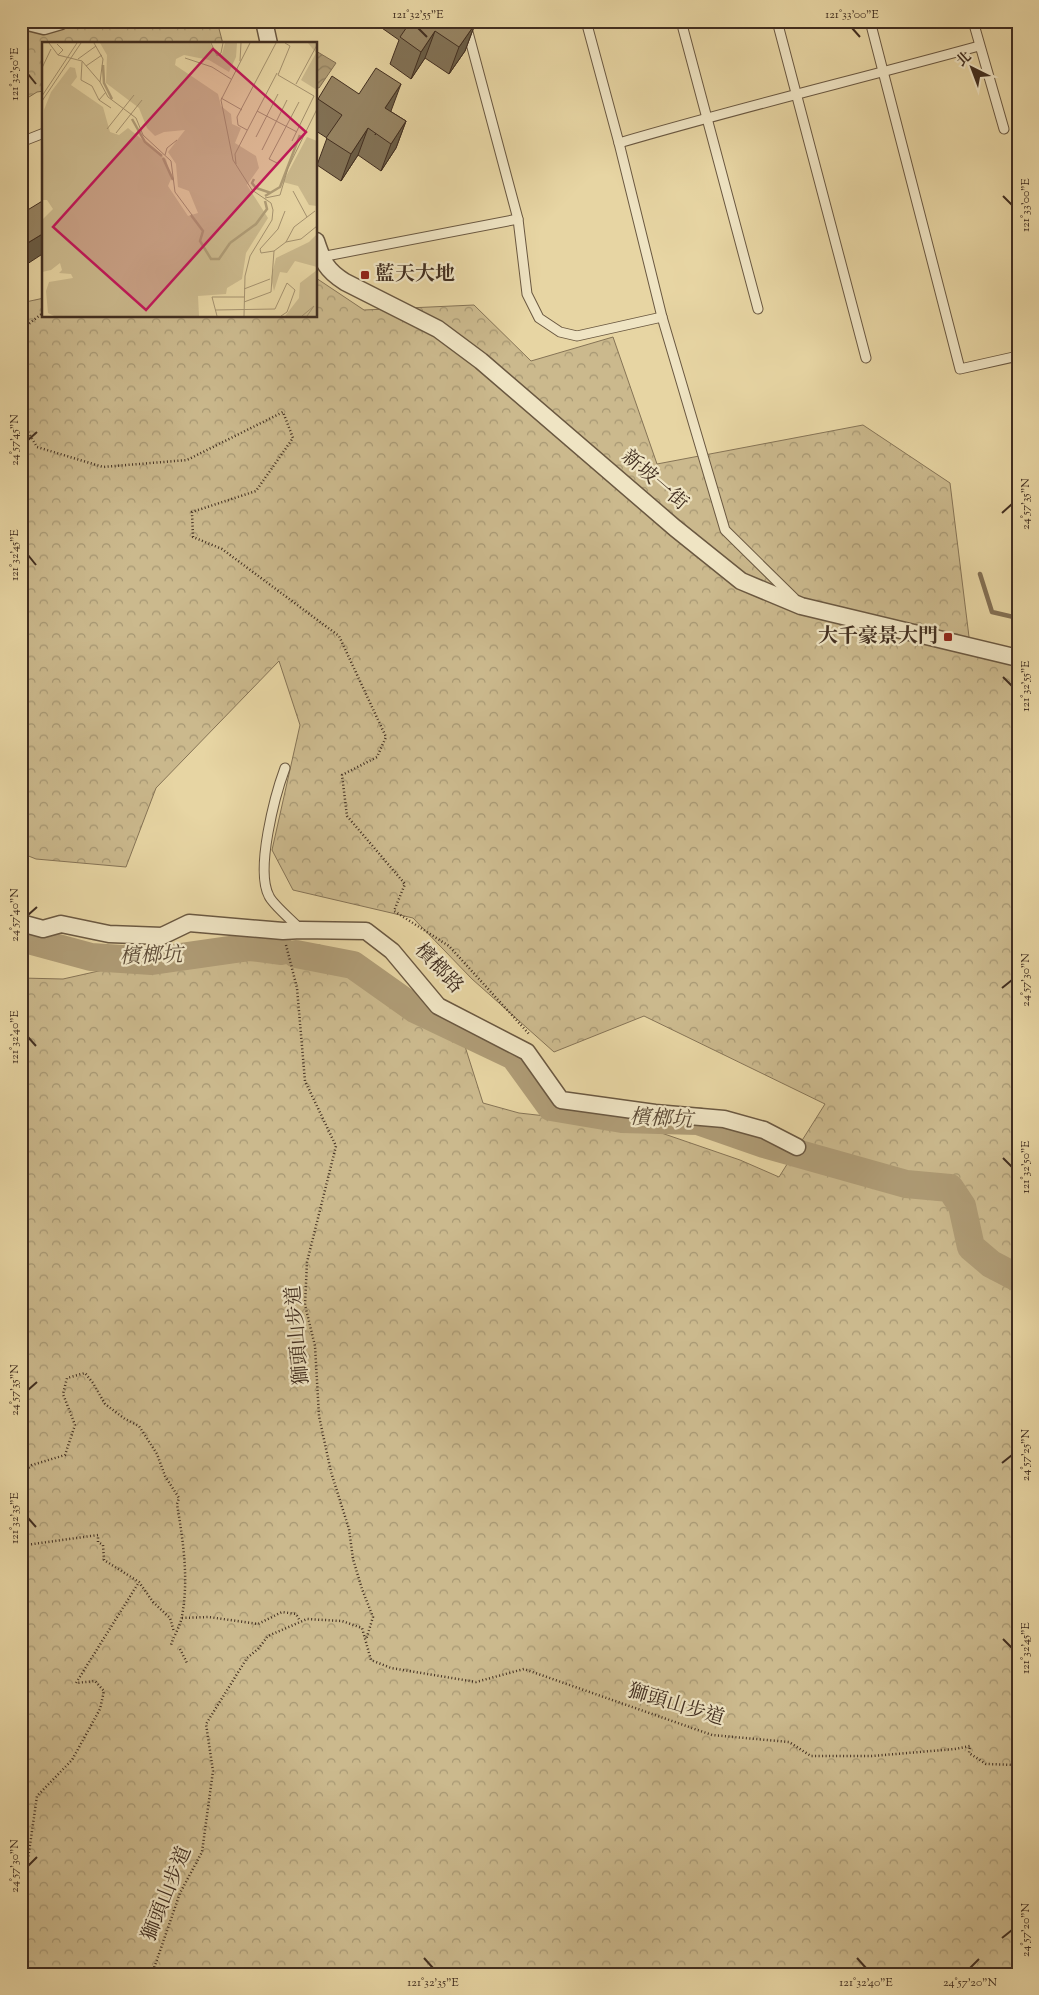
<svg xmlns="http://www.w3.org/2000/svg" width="1039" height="1995" font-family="'Sorts Mill Goudy','Noto Serif TC',serif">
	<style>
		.forest { fill: url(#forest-crowns); stroke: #867456 }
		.water { fill: url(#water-waves); stroke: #837054 }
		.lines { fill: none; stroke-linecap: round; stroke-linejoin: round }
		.stream { stroke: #837054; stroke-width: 4.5 }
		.river { stroke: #af9c76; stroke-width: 28 }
		.lane-casing { stroke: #6a5841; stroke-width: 11 }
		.street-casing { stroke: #6a5841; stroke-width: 19 }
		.path { stroke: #412e20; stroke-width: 2.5; stroke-dasharray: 1 2.5; stroke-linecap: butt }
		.lane { stroke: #efe4c3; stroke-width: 9 }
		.street { stroke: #efe4c3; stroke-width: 16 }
		.wall { fill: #827256; stroke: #412e20 }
		.shaded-wall { fill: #6a5d46; stroke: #412e20 }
		.building { fill: #978564; stroke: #412e20 }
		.ticks { fill: none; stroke: #412e20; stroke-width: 2 }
		.poi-dot { fill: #8f2418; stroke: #efe4c3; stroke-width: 2 }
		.labels { text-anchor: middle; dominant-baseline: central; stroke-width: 4.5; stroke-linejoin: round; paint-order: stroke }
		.poi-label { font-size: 20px; font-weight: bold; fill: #412e20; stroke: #efe4c3; text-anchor: start }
		.street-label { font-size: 20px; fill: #412e20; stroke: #efe4c3 }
		.water-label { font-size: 21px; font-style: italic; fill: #5c4a36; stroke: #efe4c3 }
		.inset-river { fill: none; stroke: #af9c76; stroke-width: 2.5 }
		.inset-road { fill: none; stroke: #a5926f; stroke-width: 1 }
		.view { fill: #c2185b; fill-opacity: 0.15; stroke: #c2185b; stroke-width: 2.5 }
		.inset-edge { fill: none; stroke: #412e20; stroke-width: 2.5 }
		.neatline { fill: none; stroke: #412e20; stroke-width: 2 }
		.ticks-label { font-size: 12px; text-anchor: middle; fill: #412e20 }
	</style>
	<defs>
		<pattern id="forest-crowns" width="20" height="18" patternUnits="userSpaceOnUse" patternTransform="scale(1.25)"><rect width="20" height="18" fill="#cbb98d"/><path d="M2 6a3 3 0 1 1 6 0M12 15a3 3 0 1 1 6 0" fill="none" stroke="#a69773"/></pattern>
		<pattern id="water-waves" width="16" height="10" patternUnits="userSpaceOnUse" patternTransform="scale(1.25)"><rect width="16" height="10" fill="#af9c76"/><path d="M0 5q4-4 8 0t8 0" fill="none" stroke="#908060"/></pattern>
	</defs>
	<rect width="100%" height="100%" fill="#e7d5a3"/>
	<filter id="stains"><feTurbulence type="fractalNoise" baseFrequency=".004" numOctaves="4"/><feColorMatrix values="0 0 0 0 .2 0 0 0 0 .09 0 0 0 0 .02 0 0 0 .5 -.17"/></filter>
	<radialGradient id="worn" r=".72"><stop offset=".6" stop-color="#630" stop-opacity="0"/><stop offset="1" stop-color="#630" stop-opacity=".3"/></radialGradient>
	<g class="forest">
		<path d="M21,21H217L223,44H44V91L37,92L21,102Z"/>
		<path d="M316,278L364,310L474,305L531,361L613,337L657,464L863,425L950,483L971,653L1018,661V1974H21V978L63,979L152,959L320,945L463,1040L483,1103L519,1113L644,1127L740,1160L779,1177L825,1104L644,1016L554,1052L472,979L413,918L293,890L272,850L300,725L279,661L156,788L126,867L36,859L21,853V303L44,298V316H316Z"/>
	</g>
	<path class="water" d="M316,51L336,63L319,88L316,87Z"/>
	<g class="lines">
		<path class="stream" d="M980,574L992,612L1018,618"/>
		<g class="river">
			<path d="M21,938L91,957L152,961L250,947L282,951"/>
			<path d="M296,954L353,965L415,1009L514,1056L551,1107L622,1119L698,1121L764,1144L906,1184L950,1188L962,1206L971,1247L991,1264L1018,1278"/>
		</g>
		<g class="lane-casing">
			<g id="lane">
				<path d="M465,21L518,219L527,294L539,318L560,332L577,336L662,317"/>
				<path d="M586,21L619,143L662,317L725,530L794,598"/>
				<path d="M681,21L758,309"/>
				<path d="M777,21L866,358"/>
				<path d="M870,21L960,369L1018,356"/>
				<path d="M973,21L1004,129"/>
				<path d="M21,142L44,133"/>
				<path d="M619,143C738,108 859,79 979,46"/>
				<path d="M321,257L518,219"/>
				<path d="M285,768C275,795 255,870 269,896C273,905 293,921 301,930"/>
			</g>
		</g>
		<g class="street-casing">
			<g id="street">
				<path d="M24,21L44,26L61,21"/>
				<path d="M264,21L269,44"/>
				<path d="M316,241C323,262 326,270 345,282L438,329L481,361L675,528L741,581L801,606L1018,658"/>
				<path d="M21,923L43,929L61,924L109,934L162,936L189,923L283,931L301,930L366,931L392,951L438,1006L527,1052L561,1100L655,1113L724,1119L764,1130L797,1147"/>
			</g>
		</g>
		<g class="path">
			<path d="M21,330L44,312"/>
			<path d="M21,420L37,447L103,467L187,460L283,412L293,438L256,491L192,512L193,537L222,549L339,636L386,737L377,757L342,775L347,816L405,884L394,911L449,946L530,1035"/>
			<path d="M286,945L297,988L305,1081L336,1146L307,1262L305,1305L315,1346L319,1416L331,1472L349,1529L353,1559L362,1589L373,1617L366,1640"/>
			<path d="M21,1475L32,1465L65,1455L75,1425L63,1394L67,1378L85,1373L93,1383L105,1404L125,1419L139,1426L157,1454L165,1476L179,1498L177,1504C183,1541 189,1578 182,1616C181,1625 174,1635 171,1645"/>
			<path d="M21,1543L26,1545L98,1535V1542L103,1545L104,1560L139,1582L153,1602L170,1618L174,1632"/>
			<path d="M182,1618L209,1617L258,1624L282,1612L296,1614L300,1621"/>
			<path d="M180,1649L187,1663"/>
			<path d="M21,1876L28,1859L37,1796L72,1760L100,1709L104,1691L95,1681L76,1683L139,1582"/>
			<path d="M152,1974L180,1893L202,1852L213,1771L206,1724L247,1658L258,1649L268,1636L307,1619L342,1621L362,1628L371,1660L391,1668L476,1682L524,1669L712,1735L789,1742L811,1756H872L955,1749L970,1746L969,1753L986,1764L1018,1765"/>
		</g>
		<use href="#lane" class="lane"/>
		<use href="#street" class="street"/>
	</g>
	<g class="wall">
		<path d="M381,21H471L475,24L465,51L449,74L425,58L411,79L390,64L399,40L379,26Z"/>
		<path d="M359,94L390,111L406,121L396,148L381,171L358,155L341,181L317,165L327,138L316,131V102L318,99Z"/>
	</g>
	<g class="shaded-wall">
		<path d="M475,24L465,51L449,74L459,47Z"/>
		<path d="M435,31L425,58L411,79L421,52Z"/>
		<path d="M401,84L391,111L375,135L385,108Z"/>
		<path d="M406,121L396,148L381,171L391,144Z"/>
		<path d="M368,128L358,155L341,181L351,154Z"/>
		<path d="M44,233V253L21,268V247Z"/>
	</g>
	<g class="building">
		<path d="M411,21H471L475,24L459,47L435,31L421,52L400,37Z"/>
		<path d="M376,68L401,84L385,108L406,121L391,144L368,128L351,154L326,138L342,115L318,99L332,76L359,94Z"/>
		<path d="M44,200V233L21,247V214Z"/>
	</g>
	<path class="ticks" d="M418,28L427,37M852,28L860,37M28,74L36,84M1003,196L1012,205M28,440L37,432M1002,513L1012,504M28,555L36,565M1003,677L1012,686M28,915L37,907M1002,988L1012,980M28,1037L36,1046M1003,1158L1012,1167M28,1390L37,1382M1002,1463L1012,1455M28,1518L36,1527M1003,1639L1012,1648M28,1866L37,1857M1002,1938L1012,1930M424,1958L433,1968M857,1958L866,1968M970,1968L979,1959"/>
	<g class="poi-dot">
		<rect x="360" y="270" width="10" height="10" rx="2.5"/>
		<rect x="943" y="632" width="10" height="10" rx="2.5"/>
	</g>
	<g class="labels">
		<g class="poi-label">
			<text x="375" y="275">藍天大地</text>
			<text x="938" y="637" text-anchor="end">大千豪景大門</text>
		</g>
		<g class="street-label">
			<text transform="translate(654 481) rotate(41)">新坡一街</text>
			<text transform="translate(438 969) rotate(47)">檳榔路</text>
			<text transform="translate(299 1335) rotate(-95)">獅頭山步道</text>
			<text transform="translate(676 1706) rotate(17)">獅頭山步道</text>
			<text transform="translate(168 1894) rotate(-68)">獅頭山步道</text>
		</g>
		<g class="water-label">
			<text transform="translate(151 957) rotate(-2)">檳榔坑</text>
			<text transform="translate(661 1120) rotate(3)">檳榔坑</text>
		</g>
	</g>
	<g transform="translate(42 42)">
		<rect width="275" height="275" fill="#e7d5a3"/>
		<path d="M58,1H168L173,11L180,12L183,1H195L194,15L187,30L167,18L142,13L134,17L133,23L176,52L179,64L189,72L190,82L199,86L193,101L214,114L217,126L205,143L226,176L204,211L200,237L185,246L184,252L156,254L157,274H12L6,271L4,249L7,240L31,236L29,232L17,231L20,228L18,221L9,228L0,230V178L11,167L5,158H0L2,68L9,50L28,25L33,26L35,35L29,43L61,65L68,90L77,93L86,86L124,117L129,137L126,144L146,174L156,171L147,149L136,145L134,122L126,110L143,88L122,90L113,94L105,86L97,66L64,41L65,13ZM266,1H275V48L259,38L274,11ZM265,95L275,99V164L267,163L256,144L241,140ZM275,192V225L253,219L245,231L238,230L232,249L229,236L234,216L267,200ZM275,228V274H243L257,256L258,241Z" fill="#cbb98d"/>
		<path class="inset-river" d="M61,23L62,41L70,57M90,77L103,100L120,114M121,116L131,138M212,137L210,141L214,146L229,151M223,154L238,145L258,93M149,173L161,189L158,199L169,217H177L188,201M188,201L214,182L225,167L223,159"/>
		<path class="inset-road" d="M7,1L16,13L40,19L58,40L66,55L94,76L101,93L129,119L133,150L150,173M52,1L61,17L58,40M169,1L175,14L179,11L181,1M243,1L248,4L236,33L272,54L250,99M15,2L21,8L16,13M143,16L170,25L189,37M36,17L54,4M198,19L199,1M40,20L39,38L50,44L57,58M44,24L60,13M0,26L9,7M254,42L275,3M64,50L57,58L69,66M0,54L35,1M179,56L200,68M0,59L39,1M215,69L255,90M65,87L92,53M205,88L196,83L195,75L234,1M74,91L100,58M214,95L236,52M220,108L245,58M123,113L125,106L135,98M235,121L227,117L257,60M194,122L193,112L235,31M251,149L265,175M223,156L238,153L246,126L275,67M244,200L252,185L273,169M232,209L219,211L218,207L236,187L243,169M202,247L228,237M202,260L229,250L232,209L244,200L259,197L275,184M173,268L233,267L245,241L253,248L245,270L239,274M175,274L170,255H202M202,274L203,234L208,214L230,178L231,168L229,161L210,148L191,118L179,58L208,1M260,274L272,264L265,274"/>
		<path class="view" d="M171,7L264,90L104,268L11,185Z"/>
		<rect width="275" height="275" class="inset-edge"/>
	</g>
	<rect width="1039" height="1995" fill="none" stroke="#e7d5a3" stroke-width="55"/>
	<g transform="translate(972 68) rotate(318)" stroke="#efe4c3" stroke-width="4" paint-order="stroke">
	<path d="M0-4L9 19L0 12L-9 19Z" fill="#412e20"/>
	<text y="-8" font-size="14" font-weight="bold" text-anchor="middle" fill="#412e20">北</text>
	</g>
	<rect x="28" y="28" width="984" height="1940" class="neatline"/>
	<g class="ticks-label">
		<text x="418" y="18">121°32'55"E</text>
		<text x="852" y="18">121°33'00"E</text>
		<text transform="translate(14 74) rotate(-90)" y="4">121°32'50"E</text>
		<text transform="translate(1025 205) rotate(-90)" y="4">121°33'00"E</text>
		<text transform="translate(14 440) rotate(-90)" y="4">24°57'45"N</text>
		<text transform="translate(1025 504) rotate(-90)" y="4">24°57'35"N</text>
		<text transform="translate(14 555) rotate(-90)" y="4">121°32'45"E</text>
		<text transform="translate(1025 686) rotate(-90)" y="4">121°32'55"E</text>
		<text transform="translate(14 915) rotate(-90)" y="4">24°57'40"N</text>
		<text transform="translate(1025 980) rotate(-90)" y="4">24°57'30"N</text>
		<text transform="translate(14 1037) rotate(-90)" y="4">121°32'40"E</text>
		<text transform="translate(1025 1167) rotate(-90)" y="4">121°32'50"E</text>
		<text transform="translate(14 1390) rotate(-90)" y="4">24°57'35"N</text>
		<text transform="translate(1025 1455) rotate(-90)" y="4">24°57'25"N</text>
		<text transform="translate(14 1518) rotate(-90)" y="4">121°32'35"E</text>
		<text transform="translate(1025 1648) rotate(-90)" y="4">121°32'45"E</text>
		<text transform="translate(14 1866) rotate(-90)" y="4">24°57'30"N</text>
		<text transform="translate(1025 1930) rotate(-90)" y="4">24°57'20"N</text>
		<text x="433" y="1986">121°32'35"E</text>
		<text x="866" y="1986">121°32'40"E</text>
		<text x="970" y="1986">24°57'20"N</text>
	</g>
	<rect width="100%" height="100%" filter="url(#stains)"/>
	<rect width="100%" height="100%" fill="url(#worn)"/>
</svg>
